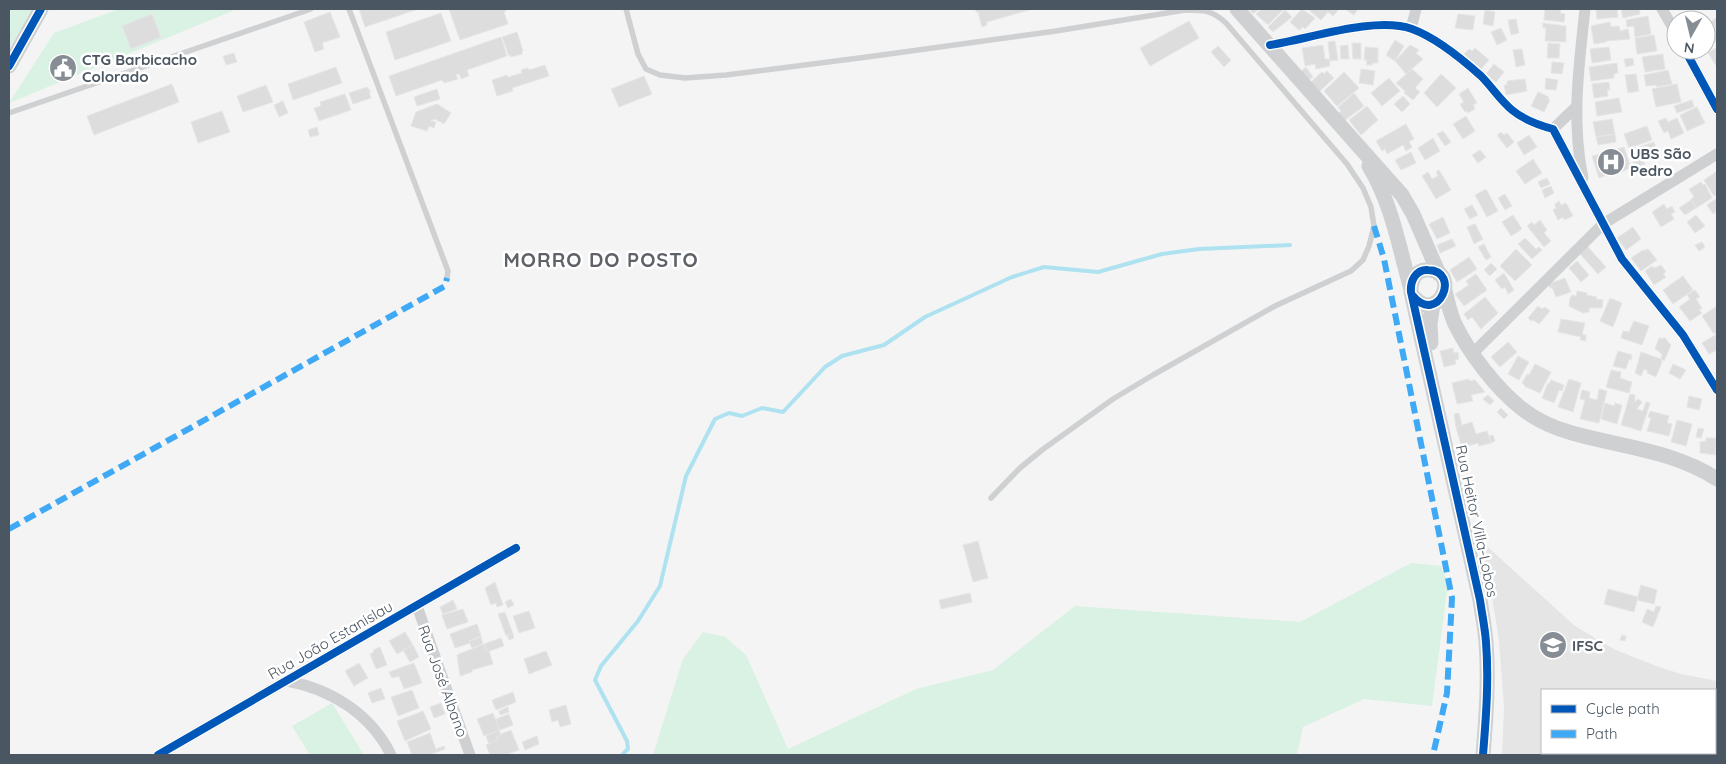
<svg xmlns="http://www.w3.org/2000/svg" width="1726" height="764" font-family="Quicksand,sans-serif">
	<style>
		.education { fill: #e6e5e6; fill-rule: evenodd }
		.green { fill: #d9f2e3 }
		.lines { fill: none; stroke-linecap: round; stroke-linejoin: round }
		.stream { stroke: #aee2f0; stroke-width: 4 }
		.building { fill: #ddddde; stroke: #e5e6e7 }
		.service { stroke: #ced0d2; stroke-width: 5.5 }
		.minor { stroke: #ced0d2; stroke-width: 11 }
		.tertiary { stroke: #ced0d2; stroke-width: 15 }
		.quiet { stroke: #3fa9f5; stroke-width: 6; stroke-dasharray: 12 6; stroke-linecap: butt }
		.cycleway-casing { stroke: #fff; stroke-width: 11 }
		.cycleway { stroke: #0057b8; stroke-width: 8 }
		.labels { text-anchor: middle; dominant-baseline: central; stroke-width: 5; stroke-linejoin: round; paint-order: stroke }
		.poi-label { font-size: 15px; font-weight: bold; fill: #4a5661; stroke: #fff; text-anchor: start }
		.street-label { font-size: 15px; fill: #4a5661; stroke: #fff }
		.district-label { font-size: 20px; font-weight: bold; letter-spacing: 1px; fill: #5f6368; stroke: #fff }
	</style>
	<rect width="100%" height="100%" fill="#f4f4f4"/>
	<path class="education" d="M1480,540L1575,626L1595,638L1616,650L1659,667L1681,674L1717,681V755H1502L1504,708L1499,640L1488,573ZM1542,690H1715V753H1542Z"/>
	<g class="green">
		<path d="M9,9H34L9,49Z"/>
		<path d="M119,9H237L9,103L54,33Z"/>
		<path d="M1411,563L1441,566L1448,584L1432,706L1364,699L1303,727L1297,755H653L683,659L703,632L725,637L746,655L788,749L916,689L993,670L1075,606L1300,622Z"/>
		<path d="M332,703L364,755H310L292,726Z"/>
	</g>
	<g class="lines">
		<path class="stream" d="M622,755L628,749L627,741L595,680L601,666L638,621L660,586L686,476L715,419L729,413L742,416L762,408L783,412L825,367L842,356L884,345L925,317L1012,277L1044,267L1098,272L1162,254L1199,249L1290,245"/>
	</g>
	<g class="building">
		<path d="M359,9H418L365,27Z"/>
		<path d="M449,9H506V11L504,12L508,24L460,40Z"/>
		<path d="M975,9H1028L1029,10L987,22V25L982,27L978,12H976Z"/>
		<path d="M1249,9H1259L1253,14Z"/>
		<path d="M1262,9H1282L1283,10L1268,25L1256,14Z"/>
		<path d="M1302,9L1315,18L1305,29L1303,27L1299,30L1290,22Z"/>
		<path d="M1310,9H1335L1338,11L1333,16L1328,12L1321,20L1309,10Z"/>
		<path d="M1345,9H1358L1354,15Z"/>
		<path d="M1545,9H1561L1560,13L1565,14L1564,22L1544,20Z"/>
		<path d="M1596,9H1617L1618,17L1597,19Z"/>
		<path d="M1621,9H1639L1640,14L1623,18Z"/>
		<path d="M1285,10L1292,17L1273,32L1268,27Z"/>
		<path d="M1485,10L1495,12L1493,26L1483,24Z"/>
		<path d="M330,12L340,37L322,43L324,49L315,52L304,22Z"/>
		<path d="M441,13L451,41L395,60L386,32Z"/>
		<path d="M152,14L161,37L131,49L122,26Z"/>
		<path d="M1458,14L1475,16L1473,30L1455,28Z"/>
		<path d="M1648,16L1651,34L1635,37L1634,26L1627,27L1626,20Z"/>
		<path d="M1716,18L1717,41L1706,49V25Z"/>
		<path d="M1516,19L1519,33L1511,35L1508,20Z"/>
		<path d="M1189,21L1199,38L1150,66L1140,48Z"/>
		<path d="M1610,22L1611,27L1619,26L1620,31L1628,29L1630,39L1606,41V42L1594,44L1591,26Z"/>
		<path d="M1543,23L1566,26V42L1545,41L1546,28H1543Z"/>
		<path d="M1501,28L1507,40L1497,45L1491,32Z"/>
		<path d="M517,32L523,51L522,52V54L511,57V55L509,56L502,37Z"/>
		<path d="M1654,35L1657,51L1637,54L1635,38Z"/>
		<path d="M501,37L507,56L467,70L469,76L461,79L459,74L456,75L458,79L444,83L442,80L396,96L389,76Z"/>
		<path d="M1395,40L1404,46L1395,61L1386,55Z"/>
		<path d="M1335,41L1338,60L1330,61L1328,42Z"/>
		<path d="M1352,43H1361V59H1353Z"/>
		<path d="M1548,43L1560,44L1559,58H1547Z"/>
		<path d="M1323,45L1325,59H1329L1330,66L1316,69L1315,64L1305,66L1302,48Z"/>
		<path d="M1348,45L1349,59H1341L1340,46Z"/>
		<path d="M1410,45L1419,50L1416,53L1423,59L1406,74L1395,61Z"/>
		<path d="M1218,46L1231,60L1224,67L1211,52Z"/>
		<path d="M1365,47L1378,48V63H1373L1372,65H1366L1367,60H1364Z"/>
		<path d="M1609,47L1611,60L1592,63L1590,49Z"/>
		<path d="M1717,47V67L1708,53Z"/>
		<path d="M1475,48L1489,60L1480,70L1463,55L1469,49L1472,51Z"/>
		<path d="M1522,49L1525,65L1516,67L1513,50Z"/>
		<path d="M234,53L237,62L226,65L223,56Z"/>
		<path d="M1663,54L1665,69L1645,72L1642,57Z"/>
		<path d="M1633,58L1634,65L1626,67L1624,59Z"/>
		<path d="M1552,62L1564,63L1562,74L1551,73Z"/>
		<path d="M1617,63L1618,73L1614,74V78L1591,81L1589,67Z"/>
		<path d="M1494,64L1504,72L1496,82L1486,74Z"/>
		<path d="M545,65L549,76L512,88L513,91L497,96L492,80L507,75L508,77L522,73L521,70L528,68L529,70Z"/>
		<path d="M336,67L342,83L293,100L288,84Z"/>
		<path d="M1306,67L1313,77L1306,82L1299,73Z"/>
		<path d="M1361,69L1375,71L1373,85L1359,83Z"/>
		<path d="M1412,69L1423,79L1415,88L1420,92L1413,100L1404,93L1405,91L1396,83Z"/>
		<path d="M1668,70L1672,84L1657,87L1656,85L1646,86L1644,75Z"/>
		<path d="M1327,71L1334,78L1319,92L1311,82L1322,72L1324,74Z"/>
		<path d="M1344,72L1359,88L1337,106L1324,91Z"/>
		<path d="M1441,74L1456,88L1437,107L1424,93Z"/>
		<path d="M1636,74L1639,91L1628,93L1625,75Z"/>
		<path d="M644,76L652,94L619,107L611,89Z"/>
		<path d="M1389,78L1400,91L1382,106L1371,93Z"/>
		<path d="M1546,78L1558,80L1556,90L1545,89Z"/>
		<path d="M1525,79L1527,91L1506,95L1504,85H1507V81Z"/>
		<path d="M1609,82L1610,90H1607L1608,96L1594,98L1592,84Z"/>
		<path d="M172,84L179,102L94,135L87,116Z"/>
		<path d="M1677,84L1681,102L1656,107L1652,89Z"/>
		<path d="M266,85L273,102L243,112L237,96Z"/>
		<path d="M367,87L371,92H369L371,98L353,104L349,93Z"/>
		<path d="M1468,88L1477,103L1473,105L1475,109L1468,113L1466,110L1465,112L1460,104L1464,102L1459,94Z"/>
		<path d="M437,89L440,99L417,106L414,97Z"/>
		<path d="M1538,92L1549,97L1548,99L1550,100L1544,112L1531,106Z"/>
		<path d="M1354,93L1364,106L1340,124L1334,117L1341,111L1338,107Z"/>
		<path d="M345,94L351,110L319,121L314,108L321,106L320,102Z"/>
		<path d="M1403,96L1410,104L1402,112L1394,104Z"/>
		<path d="M1619,98L1622,112L1597,116L1595,102Z"/>
		<path d="M1692,100L1694,107L1677,113L1674,106Z"/>
		<path d="M283,101L288,113L279,117L274,105Z"/>
		<path d="M437,104L451,113L444,124L435,119L430,121L436,122L434,128L429,126L427,131L411,126L416,112Z"/>
		<path d="M1367,106L1378,120L1361,135L1349,120Z"/>
		<path d="M1697,107L1705,123L1687,131L1680,115Z"/>
		<path d="M222,111L230,132L198,143L191,122Z"/>
		<path d="M1466,116L1475,131L1463,139L1453,124Z"/>
		<path d="M1666,118L1668,122L1677,118L1684,133L1671,139L1668,131L1664,133L1658,121Z"/>
		<path d="M1612,119L1615,134L1596,137L1593,122Z"/>
		<path d="M1406,124L1414,139L1409,142L1412,147L1406,151L1403,145L1387,154L1385,149L1382,151L1376,141Z"/>
		<path d="M1647,126L1652,140L1629,148L1624,134Z"/>
		<path d="M317,127L319,135L310,137L308,130Z"/>
		<path d="M1443,131L1451,142L1445,146L1437,134Z"/>
		<path d="M1501,132L1504,135L1507,133L1514,142L1507,148L1497,135Z"/>
		<path d="M1615,134L1616,142L1598,145L1596,137Z"/>
		<path d="M1529,135L1537,147L1524,155L1517,143Z"/>
		<path d="M1433,138L1440,151L1425,160L1418,148Z"/>
		<path d="M1654,142L1658,153L1643,158L1645,164L1635,167L1629,150Z"/>
		<path d="M1624,147L1631,168L1618,173V171L1599,178L1592,156L1606,152L1607,156L1613,154L1611,151Z"/>
		<path d="M1480,150L1486,157L1478,163L1472,155Z"/>
		<path d="M1411,152L1416,163L1401,170L1395,160Z"/>
		<path d="M1533,159L1542,173L1525,184L1516,171Z"/>
		<path d="M1439,170L1451,190L1436,199L1422,176L1428,172L1432,179L1438,176L1436,172Z"/>
		<path d="M1717,171V194L1714,196L1704,180Z"/>
		<path d="M1547,178L1550,184L1541,188L1538,182Z"/>
		<path d="M1701,182L1703,185L1705,184L1712,198L1696,208L1691,199L1694,197L1689,189Z"/>
		<path d="M1551,186L1554,193L1545,198L1542,190Z"/>
		<path d="M1486,189L1498,211L1487,217L1475,195Z"/>
		<path d="M1505,194L1512,206L1505,210L1498,198Z"/>
		<path d="M1717,198V211L1713,214L1707,205Z"/>
		<path d="M1691,200L1696,208L1685,215L1679,208Z"/>
		<path d="M1559,201L1561,205L1566,203L1573,216L1564,220L1563,217L1558,220L1553,210L1556,208L1555,204Z"/>
		<path d="M1664,204L1667,209L1672,206L1675,212L1671,214L1674,219L1661,227L1652,212Z"/>
		<path d="M1472,205L1478,215L1470,219L1464,209Z"/>
		<path d="M1513,215L1522,229L1511,236L1502,222Z"/>
		<path d="M1696,215L1705,226L1695,233L1687,222Z"/>
		<path d="M1443,217L1450,233L1437,239L1429,224Z"/>
		<path d="M1540,220L1547,230L1544,233L1551,241L1544,247L1527,226L1532,222L1534,225Z"/>
		<path d="M1475,224L1483,239L1474,244L1467,227Z"/>
		<path d="M1633,227L1641,239L1626,250L1617,238Z"/>
		<path d="M1525,238L1536,249L1539,247L1542,250L1532,259L1518,244Z"/>
		<path d="M1452,239L1456,246L1440,253L1437,245Z"/>
		<path d="M1702,242L1705,247L1699,251L1695,245Z"/>
		<path d="M1484,244L1491,257L1486,260L1478,247Z"/>
		<path d="M1587,246L1606,267L1598,274L1579,253Z"/>
		<path d="M1516,249L1532,265L1515,281L1500,266Z"/>
		<path d="M1647,249L1649,250L1657,260L1641,271L1631,258L1643,250L1644,251Z"/>
		<path d="M1469,257L1477,269L1457,282L1450,270Z"/>
		<path d="M1577,261L1589,275L1581,282L1569,268Z"/>
		<path d="M1491,263L1497,269L1490,276L1484,270Z"/>
		<path d="M1661,265L1666,272L1663,274L1666,277L1654,285L1645,271L1652,266L1654,268Z"/>
		<path d="M1504,273L1514,290L1508,294L1505,287L1502,289L1495,280Z"/>
		<path d="M1476,274L1487,290L1464,306L1455,294L1469,285L1466,281Z"/>
		<path d="M1683,276L1693,290L1673,304L1663,290Z"/>
		<path d="M1565,278L1571,292L1556,297L1552,287L1550,288L1548,284Z"/>
		<path d="M1695,290L1700,297L1696,299L1702,308L1699,310L1702,313L1690,321L1679,307L1690,299L1687,295Z"/>
		<path d="M1577,291L1587,293V295L1597,297L1596,299L1603,300L1602,308H1589V312L1583,313L1569,306L1570,298L1572,295L1576,296Z"/>
		<path d="M1485,297L1498,313L1481,329L1472,317L1468,320L1464,314Z"/>
		<path d="M1610,298L1622,303L1613,327L1600,321Z"/>
		<path d="M1538,306L1542,309L1545,307L1550,311L1539,324L1533,320L1531,321L1528,318Z"/>
		<path d="M1717,306V332L1714,334L1702,316Z"/>
		<path d="M1561,319L1585,323L1582,334L1586,335V341L1580,340L1581,337L1558,332Z"/>
		<path d="M1634,321L1649,326L1642,345L1621,338L1623,331L1629,332Z"/>
		<path d="M1717,334V350L1709,354L1702,343Z"/>
		<path d="M1664,337L1671,345L1664,361L1661,358L1662,354L1655,349L1659,338L1663,339Z"/>
		<path d="M1508,342L1517,352L1500,367L1491,357Z"/>
		<path d="M1453,348L1454,353L1458,352L1459,359L1455,360L1456,364L1444,367L1440,351Z"/>
		<path d="M1618,351L1632,355L1631,360L1629,359L1626,369L1613,366Z"/>
		<path d="M1641,352L1661,359L1662,362L1656,377L1647,373L1648,371L1644,369L1641,376L1635,373Z"/>
		<path d="M1518,356L1529,362L1519,380L1508,374Z"/>
		<path d="M1535,364L1551,372L1540,393L1524,386L1525,385L1522,383L1527,374L1529,375Z"/>
		<path d="M1673,364L1686,370L1680,379L1669,373Z"/>
		<path d="M1611,370L1621,372L1620,378L1632,382L1629,393L1606,387Z"/>
		<path d="M1469,379V381L1475,380L1485,392L1471,395L1473,401L1457,404L1452,383Z"/>
		<path d="M1569,379L1581,383L1573,412L1558,407Z"/>
		<path d="M1551,380L1564,385L1562,391L1559,390L1554,403L1542,398L1548,383L1549,384Z"/>
		<path d="M1599,389L1607,391L1599,423L1580,419L1585,400L1580,399L1582,390L1590,392L1589,398L1597,400Z"/>
		<path d="M1630,394L1635,395V402L1638,399L1642,402L1637,409L1643,411L1646,402L1650,403L1641,431L1621,425Z"/>
		<path d="M1488,395L1494,401L1490,405L1483,399Z"/>
		<path d="M1689,396L1702,399L1699,410L1687,407Z"/>
		<path d="M1605,403L1614,406L1615,403L1622,405L1617,424L1601,419Z"/>
		<path d="M1501,408L1508,415L1504,419L1497,412Z"/>
		<path d="M1650,411L1669,416L1667,423L1672,424L1669,436L1647,431L1651,418L1648,417Z"/>
		<path d="M1459,413L1462,426L1456,427L1454,414Z"/>
		<path d="M1677,420L1692,424L1686,446L1671,442Z"/>
		<path d="M1472,422L1476,434L1487,431L1491,443L1479,446L1478,443L1462,448L1456,427Z"/>
		<path d="M1698,428L1704,429L1701,438L1696,437Z"/>
		<path d="M1493,435L1495,441L1491,443L1489,436Z"/>
		<path d="M1706,438H1716V455L1700,453V442L1706,441Z"/>
		<path d="M978,541L988,578L973,582L963,545Z"/>
		<path d="M495,582L503,605L497,607L496,603L491,605L485,588Z"/>
		<path d="M1641,585L1657,590L1654,604L1637,600Z"/>
		<path d="M1608,589L1638,597L1634,612L1604,604Z"/>
		<path d="M970,593L972,602L941,609L939,600Z"/>
		<path d="M511,599L514,605L508,608L505,602Z"/>
		<path d="M453,600L457,609L443,614L440,607Z"/>
		<path d="M1656,606L1661,607L1653,627L1642,622L1647,609L1654,612Z"/>
		<path d="M463,609L468,622L447,629L442,615Z"/>
		<path d="M529,611L535,628L519,633L513,616Z"/>
		<path d="M505,612L513,634L506,636L498,614Z"/>
		<path d="M477,624L481,636L471,640L470,643L455,648L450,634Z"/>
		<path d="M405,632L413,645L397,654L389,641Z"/>
		<path d="M513,634L514,638L509,640L507,635Z"/>
		<path d="M1622,635L1626,636L1625,641L1620,640Z"/>
		<path d="M481,637L483,644L472,648L469,641Z"/>
		<path d="M501,638L504,646L487,652L484,644Z"/>
		<path d="M484,644L487,652L489,651L493,664L472,670V672L460,676L457,655Z"/>
		<path d="M413,645L419,657L410,662L403,650Z"/>
		<path d="M380,647L387,665L376,669L370,654L374,652L373,650Z"/>
		<path d="M546,651L552,665L529,674L524,659Z"/>
		<path d="M359,663L368,678L354,686L345,671Z"/>
		<path d="M414,663L422,683L404,689L399,676L392,678L389,672Z"/>
		<path d="M381,688L385,699L372,703L368,693Z"/>
		<path d="M412,690L419,708L398,716L391,697Z"/>
		<path d="M513,692L516,702L496,710L492,700Z"/>
		<path d="M441,703L445,714L434,718L430,707Z"/>
		<path d="M566,705L571,724L560,727L558,720L552,722L549,710Z"/>
		<path d="M508,707L509,712L500,715L499,711Z"/>
		<path d="M423,711L431,729L405,741L397,721Z"/>
		<path d="M493,713L500,730L484,736L477,719Z"/>
		<path d="M509,714L513,725L500,730L496,719Z"/>
		<path d="M499,730L501,735L497,737L498,740L489,744L486,736Z"/>
		<path d="M511,730L519,750L505,755H490L486,745L498,740L497,737L501,735V734Z"/>
		<path d="M430,733L437,752L429,755H412L407,742Z"/>
		<path d="M537,736L539,744L525,750L522,742Z"/>
		<path d="M444,746L445,749L437,752L436,749Z"/>
		<path d="M1659,753H1695L1693,755H1664Z"/>
	</g>
	<g class="lines">
		<g class="service">
			<path d="M349,9L448,271L447,278"/>
			<path d="M626,9L638,54L646,69L660,75L685,78L726,75L867,57L1056,31L1185,10C1204,10 1212,10 1226,23L1347,164L1363,188L1371,207L1374,226L1369,246L1363,260L1351,271L1275,306L1153,375L1113,399L1042,450L1020,468L991,498"/>
			<path d="M9,113L311,9"/>
		</g>
		<g class="minor">
			<path d="M1662,9L1676,33"/>
			<path d="M1411,29L1416,9"/>
			<path d="M1270,45C1309,39 1375,16 1412,29C1437,38 1462,59 1481,76C1492,87 1500,100 1512,110C1524,120 1538,125 1553,129L1622,259L1683,335L1717,390"/>
			<path d="M1685,50L1717,109"/>
			<path d="M1553,129L1576,107"/>
			<path d="M1583,178C1571,121 1579,66 1585,9"/>
			<path d="M1473,353L1603,224L1717,154"/>
			<path d="M417,606L470,755"/>
			<path d="M287,681C331,689 371,714 391,755"/>
			<path d="M158,755L516,548"/>
		</g>
		<g class="tertiary">
			<path d="M1237,9L1402,195L1413,214L1439,274"/>
			<path d="M9,66L41,9"/>
			<path d="M1369,166C1391,202 1399,246 1410,286"/>
			<path d="M1445,291C1448,302 1450,314 1455,324C1469,353 1496,388 1521,408C1536,420 1554,428 1572,433C1622,447 1674,451 1717,479"/>
			<path d="M1413,296C1438,326 1462,271 1428,270C1416,269 1410,281 1411,292L1480,600C1482,614 1485,628 1486,642C1489,680 1486,718 1483,755"/>
			<path d="M1431,343L1430,324L1433,304"/>
		</g>
		<g class="quiet">
			<path d="M1374,226L1384,259L1452,598L1447,693L1433,755"/>
			<path d="M9,529L445,286L447,278"/>
		</g>
		<g class="cycleway-casing">
			<g id="cycleway">
				<path d="M1270,45C1309,39 1375,16 1412,29C1437,38 1462,59 1481,76C1492,87 1500,100 1512,110C1524,120 1538,125 1553,129L1622,259L1683,335L1717,390"/>
				<path d="M1685,50L1717,109"/>
				<path d="M9,66L41,9"/>
				<path d="M1413,296C1438,326 1462,271 1428,270C1416,269 1410,281 1411,292L1480,600C1482,614 1485,628 1486,642C1489,680 1486,718 1483,755"/>
				<path d="M158,755L516,548"/>
			</g>
		</g>
		<use href="#cycleway" class="cycleway"/>
	</g>
	<defs>
		<g id="civic-disc" transform="scale(1.4375)"><circle r="9.5" fill="#868d94" stroke="#fff"/><path d="M-.6-6.5H3V-4.5H.6V-3L4-1V1h2V6H-6V1h2V-1L-.6-3ZM-1.2 2.5V6h2.4V2.5Z" fill="#fff"/></g>
		<g id="hospital-disc" transform="scale(1.4375)"><circle r="9.5" fill="#868d94" stroke="#fff"/><path d="M-5-5h3v3.5h4V-5h3V5h-3V1.5h-4V5h-3Z" fill="#fff"/></g>
		<g id="university-disc" transform="scale(1.4375)"><circle r="9.5" fill="#868d94" stroke="#fff"/><path d="M0-5L7-2L0 1L-7-2ZM-4 1L0 2.5L4 1V4Q0 6-4 4Z" fill="#fff"/></g>
	</defs>
	<g fill-rule="evenodd">
		<use href="#civic-disc" x="63" y="68"/>
		<use href="#hospital-disc" x="1611" y="162"/>
		<use href="#university-disc" x="1553" y="645"/>
	</g>
	<g class="labels">
		<g class="poi-label">
			<text x="82" y="59">CTG Barbicacho<tspan x="82" dy="17">Colorado</tspan></text>
			<text x="1630" y="153">UBS São<tspan x="1630" dy="17">Pedro</tspan></text>
			<text x="1572" y="645">IFSC</text>
		</g>
		<g class="street-label">
			<text transform="translate(1477 521) rotate(78)">Rua Heitor Villa-Lobos</text>
			<text transform="translate(330 640) rotate(-30)">Rua João Estanislau</text>
			<text transform="translate(443 681) rotate(70)">Rua José Albano</text>
		</g>
		<g class="district-label">
			<text x="601" y="259">MORRO DO POSTO</text>
		</g>
	</g>
	<rect width="1726" height="764" fill="none" stroke="#4a5661" stroke-width="20"/>
	<rect x="1541" y="689" width="175" height="65" fill="#ffffff" stroke="#b7bbc0"/>
	<rect x="1551" y="705" width="25" height="8" fill="#0057b8" stroke="#b7bbc0"/>
	<text x="1586" y="714" font-size="15" fill="#4a5661">Cycle path</text>
	<rect x="1551" y="730" width="25" height="8" fill="#3fa9f5" stroke="#b7bbc0"/>
	<text x="1586" y="739" font-size="15" fill="#4a5661">Path</text>
	<g transform="translate(1691 35) rotate(188)"><circle r="24" fill="#ffffff" stroke="#b7bbc0"/>
	<path d="M0-4L9 19L0 12L-9 19Z" fill="#868d94"/>
	<text y="-8" font-size="14" font-weight="bold" text-anchor="middle" fill="#4a5661">N</text>
	</g>
</svg>
